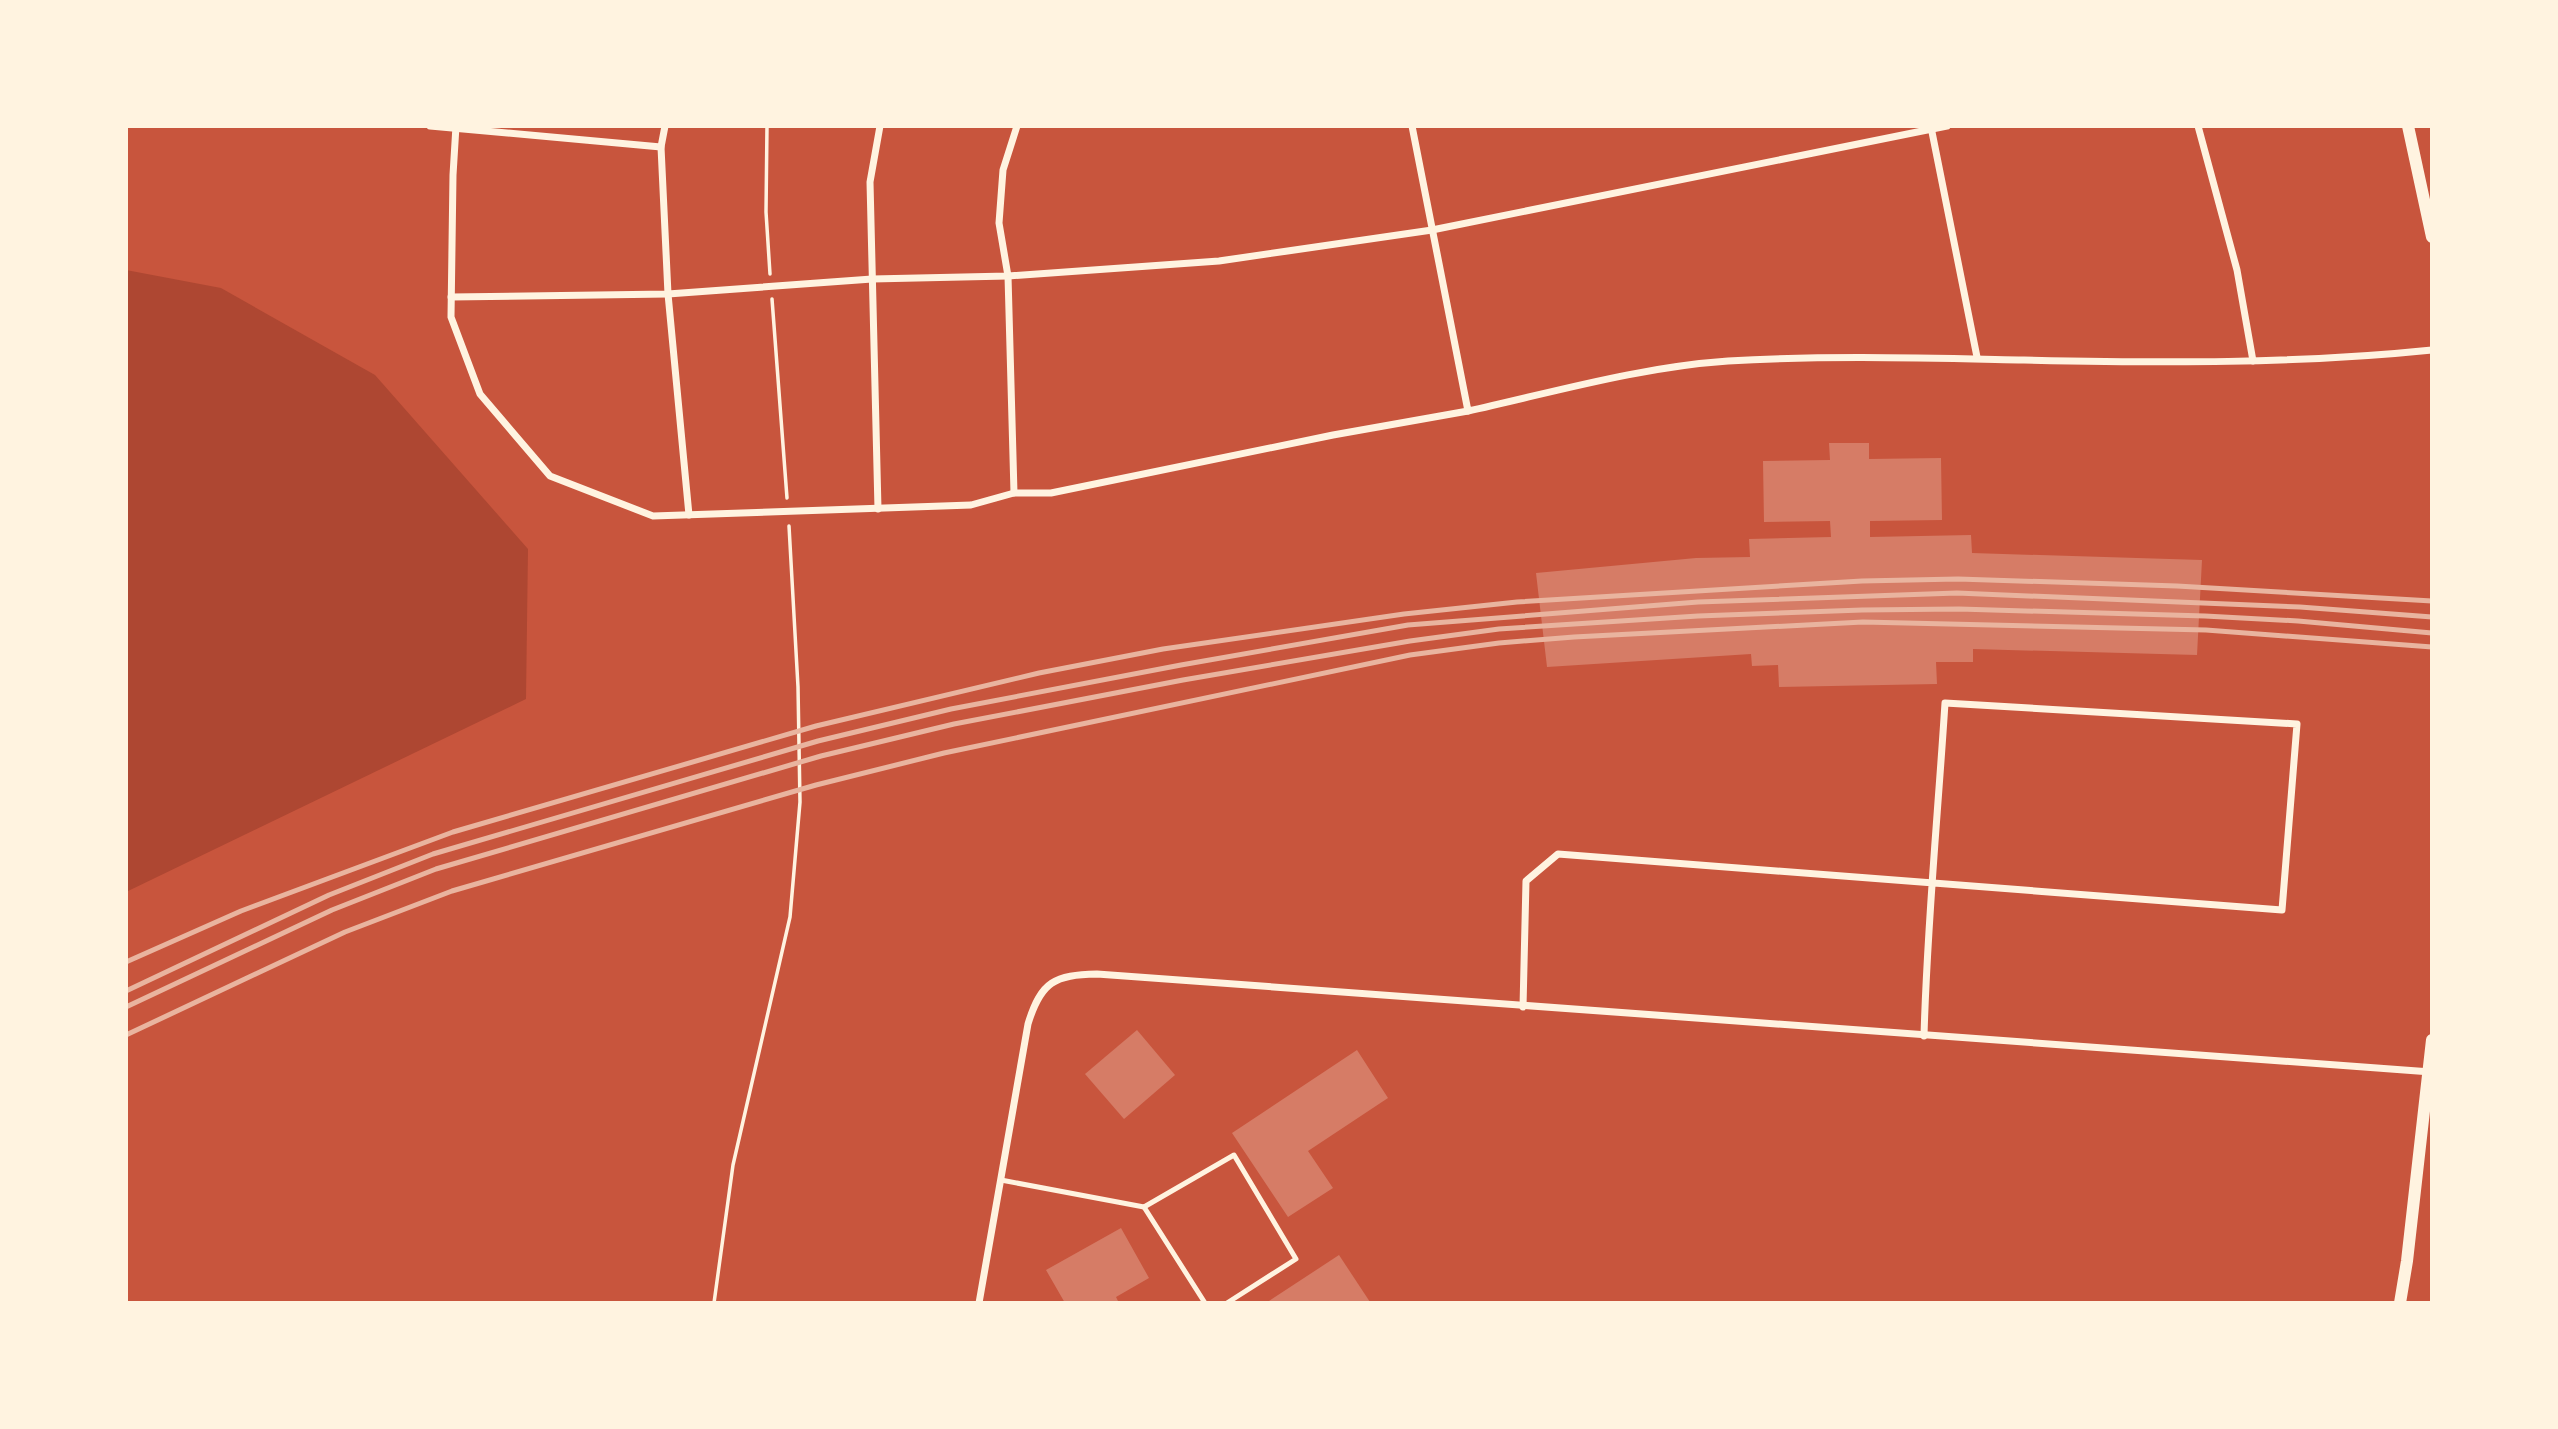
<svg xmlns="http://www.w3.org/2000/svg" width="2558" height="1429" font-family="Rubik,sans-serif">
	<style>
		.green { fill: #ae4732 }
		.building { fill: #d67c66 }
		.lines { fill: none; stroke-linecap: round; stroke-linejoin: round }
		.path { stroke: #fff3e0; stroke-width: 3.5 }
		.service { stroke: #fff3e0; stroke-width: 5 }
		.minor { stroke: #fff3e0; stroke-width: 7 }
		.tertiary { stroke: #fff3e0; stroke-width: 12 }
		.rail { stroke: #e9b49f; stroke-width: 5 }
	</style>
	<rect width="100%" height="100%" fill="#c8553d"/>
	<path class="green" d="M126,270L221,288L375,375L528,549L526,699L126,892Z"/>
	<g class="building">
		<path d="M1829,443H1869V459L1941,458L1942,520L1870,521V537L1971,535L1972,553L2202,560L2197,655L1973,649V662H1936L1937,684L1779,687L1778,665L1752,666L1751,654L1547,667L1536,573L1696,558L1750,557L1749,539L1831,537L1830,521L1764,522L1763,461L1830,460Z"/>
		<path d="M1137,1030L1175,1075L1124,1119L1085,1074Z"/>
		<path d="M1357,1050L1388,1098L1308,1151L1333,1188L1288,1217L1232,1133Z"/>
		<path d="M1121,1228L1149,1278L1116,1297L1119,1303H1065L1046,1270Z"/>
		<path d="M1339,1255L1370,1302L1368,1303H1266Z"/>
	</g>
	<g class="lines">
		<g class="path">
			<path d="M767,126L766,212L770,274"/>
			<path d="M772,299L787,498"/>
			<path d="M714,1303L733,1165L790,917L800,802L798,687L789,526"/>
		</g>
		<g class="service">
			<path d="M1001,1180L1144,1207L1234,1155L1296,1259L1227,1303"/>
			<path d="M1144,1207L1205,1303"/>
		</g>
		<g class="minor">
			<path d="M430,126L661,147"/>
			<path d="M456,126L453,175L451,317L480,394L550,476L653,516L971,505L1014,493"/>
			<path d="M665,126L661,147L668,294L689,515"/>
			<path d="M1017,126L1003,170L999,223L1008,276L1014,493H1051L1333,435L1468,411"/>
			<path d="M1412,126L1468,411C1554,392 1640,367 1728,361C1827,355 1926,358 2024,360C2160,363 2297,364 2432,350"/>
			<path d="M2198,126L2237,270L2253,361"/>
			<path d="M1931,127L1977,357"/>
			<path d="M451,297L668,294L872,279L1008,276L1219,261L1432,230L1947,126"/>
			<path d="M878,509L870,182L880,126"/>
			<path d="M1523,1007L1526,881L1558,854L2282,910L2297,724L1945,703C1938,813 1927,925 1924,1036"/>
			<path d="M979,1303L1028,1024C1041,981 1055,975 1097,974L2431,1072"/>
		</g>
		<g class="tertiary">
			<path d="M2408,126L2432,237"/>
			<path d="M2400,1303L2407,1261L2432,1040"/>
		</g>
		<g class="rail">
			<path d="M126,962L241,911L453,832L816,726L1039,673L1163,649L1404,614L1517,602L1862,581L1958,579L2177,586L2432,601"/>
			<path d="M126,991L329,895L433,854L818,741L951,709L1181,665L1408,625L1698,602L1957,593L2300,607L2432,617"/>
			<path d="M126,1007L332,910L436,869L821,756L954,724L1183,680L1410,641L1499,629L1698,616L1862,610L1959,609L2205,616L2298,621L2432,633"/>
			<path d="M126,1035L345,932L452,891L816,785L944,753L1410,655L1499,643L1574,637L1863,622L2206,630L2432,647"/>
		</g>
	</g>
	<rect width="2558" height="1429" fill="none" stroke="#fff3e0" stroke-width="256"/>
</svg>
